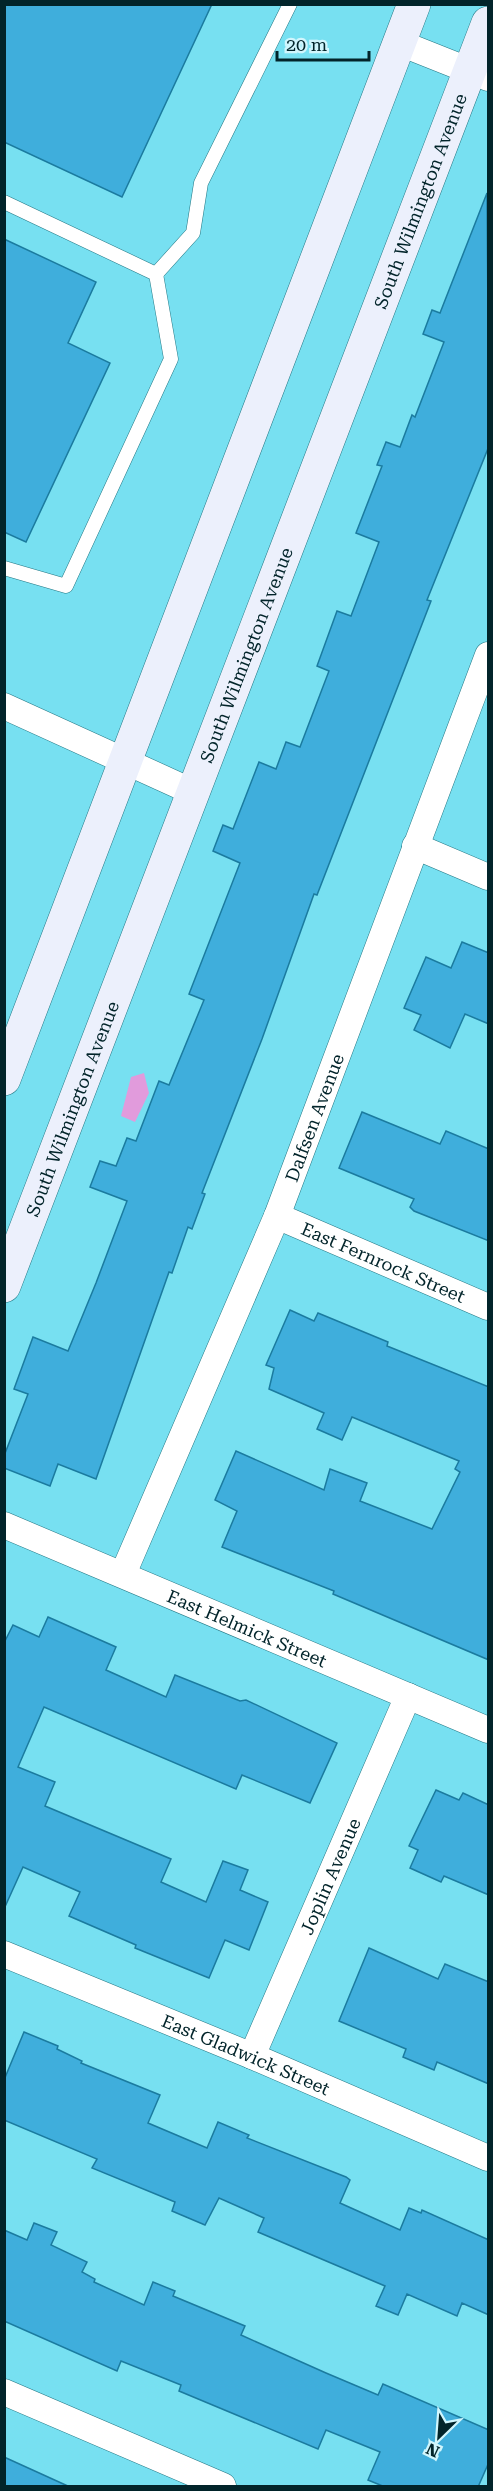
<svg xmlns="http://www.w3.org/2000/svg" width="493" height="2491" font-family="'Roboto Serif',serif">
	<style>
		.water { fill: #e19bdc }
		.building { fill: #3faedc; stroke: #1b7b9f; stroke-width: 1.5 }
		.lines { fill: none; stroke-linecap: round; stroke-linejoin: round }
		.service-casing { stroke: #247885; stroke-width: 15 }
		.minor-casing { stroke: #247885; stroke-width: 27 }
		.secondary-casing { stroke: #247885; stroke-width: 34 }
		.service { stroke: #fff; stroke-width: 14 }
		.minor { stroke: #fff; stroke-width: 26 }
		.secondary { stroke: #ecf0fc; stroke-width: 33 }
		.labels { text-anchor: middle; dominant-baseline: central; stroke-width: 4.5; stroke-linejoin: round; paint-order: stroke }
		.street-label { font-size: 18px; fill: #02242a; stroke: #d1f6fd }
	</style>
	<rect width="100%" height="100%" fill="#77e0f1"/>
	<path class="water" d="M144,1073L149,1093L135,1122L121,1116L131,1077Z"/>
	<g class="building">
		<path d="M4,4H212L122,197L4,142Z"/>
		<path d="M487,193L489,446L427,600L431,601L317,895L314,894L262,1039L202,1193L205,1194L192,1229L188,1227L172,1273L169,1272L96,1479L58,1464L50,1486L4,1468V1456L28,1394L14,1389L33,1337L68,1351L96,1283L127,1201L90,1187L100,1161L116,1166L127,1138L136,1141L159,1081L169,1085L204,1000L189,994L240,863L213,851L223,825L233,829L259,762L276,769L286,742L300,747L329,671L317,666L337,611L351,616L379,542L356,533L382,466L377,465L386,442L400,447L412,415L415,417L444,342L423,334L432,310L440,313Z"/>
		<path d="M4,239L96,282L68,343L110,363L26,542L4,532Z"/>
		<path d="M462,942L489,953V1024L465,1014L450,1048L414,1030L421,1015L404,1008L426,957L451,968Z"/>
		<path d="M362,1112L440,1144L446,1131L489,1149V1241L414,1211L410,1207L414,1199L339,1168Z"/>
		<path d="M290,1310L314,1321L318,1313L388,1342L387,1346L489,1387V1660L333,1594L334,1591L222,1547L237,1511L215,1500L236,1451L324,1490L330,1469L367,1483L360,1501L432,1529L460,1472L455,1469L459,1461L352,1417L342,1440L317,1429L324,1413L269,1389L274,1368L266,1365Z"/>
		<path d="M48,1617L116,1647L106,1670L166,1697L175,1675L240,1701L246,1700L337,1743L310,1803L242,1775L236,1789L44,1707L18,1767L55,1782L45,1806L171,1859L161,1882L206,1902L223,1861L248,1870L240,1890L268,1902L249,1950L225,1940L209,1978L135,1948L136,1945L69,1916L80,1892L23,1867L4,1909V1643L13,1625L39,1637Z"/>
		<path d="M436,1790L459,1800L463,1793L489,1805V1895L444,1876L441,1882L410,1868L418,1850L409,1846Z"/>
		<path d="M369,1948L438,1979L445,1964L489,1982V2084L437,2062L434,2070L403,2057L406,2049L339,2021Z"/>
		<path d="M24,2032L58,2046L57,2049L82,2061L81,2063L160,2095L148,2123L207,2148L218,2122L249,2135L247,2138L346,2177L350,2180L340,2203L400,2230L409,2208L421,2213L422,2210L489,2240V2315L462,2303L457,2316L407,2294L398,2315L376,2306L385,2286L258,2232L264,2218L219,2198L205,2225L172,2211L175,2202L92,2168L97,2159L4,2120V2080Z"/>
		<path d="M34,2223L57,2232L51,2245L87,2262L82,2272L95,2279L94,2282L144,2305L153,2282L175,2291L173,2296L245,2326L241,2335L326,2373L378,2395L383,2384L489,2430V2462L478,2487H385L368,2480L380,2452L326,2430L318,2449L179,2391L181,2385L121,2361L117,2371L4,2321V2230L27,2240Z"/>
		<path d="M4,2457L70,2487H4Z"/>
	</g>
	<g class="lines">
		<g class="service-casing">
			<g id="service">
				<path d="M4,202L156,274L171,359L66,586L4,568"/>
				<path d="M156,274L193,233L201,183L290,4"/>
			</g>
		</g>
		<g class="minor-casing">
			<g id="minor">
				<path d="M400,43L488,78"/>
				<path d="M4,706L195,793"/>
				<path d="M415,846L488,877"/>
				<path id="s1" d="M277,1216L488,1307"/>
				<path id="s2" d="M4,1525L488,1730"/>
				<path id="s3" d="M123,1574L277,1216L488,655"/>
				<path id="s4" d="M4,1954L252,2056L488,2158"/>
				<path id="s5" d="M252,2056L408,1696"/>
				<path d="M4,2392L223,2486"/>
			</g>
		</g>
		<g class="secondary-casing">
			<g id="secondary">
				<path d="M4,1079L414,4"/>
				<path id="s6" d="M4,1286L488,23"/>
			</g>
		</g>
		<use href="#service" class="service"/>
		<use href="#minor" class="minor"/>
		<use href="#secondary" class="secondary"/>
	</g>
	<g class="labels">
		<g class="street-label">
			<text stroke="none"><textPath href="#s6" startOffset="1162">South Wilmington Avenue</textPath></text>
			<text stroke="none"><textPath href="#s6" startOffset="676">South Wilmington Avenue</textPath></text>
			<text stroke="none"><textPath href="#s6" startOffset="190">South Wilmington Avenue</textPath></text>
			<text stroke="none"><textPath href="#s3" startOffset="495">Dalfsen Avenue</textPath></text>
			<text stroke="none"><textPath href="#s1" startOffset="116">East Fernrock Street</textPath></text>
			<text stroke="none"><textPath href="#s2" startOffset="264">East Helmick Street</textPath></text>
			<text stroke="none"><textPath href="#s5" startOffset="196">Joplin Avenue</textPath></text>
			<text stroke="none"><textPath href="#s4" startOffset="262">East Gladwick Street</textPath></text>
		</g>
	</g>
	<rect width="493" height="2491" fill="none" stroke="#02242a" stroke-width="12"/>
	<g transform="translate(439 2437) rotate(205)" stroke="#d1f6fd" stroke-width="4.5" paint-order="stroke">
	<path d="M0-4.5L10 22L0 15L-10 22Z" fill="#02242a"/>
	<text y="-9" font-size="16" font-weight="bold" text-anchor="middle" fill="#02242a">N</text>
	</g>
	<path d="M277 51v9h92v-9" fill="none" stroke="#02242a" stroke-width="3"/>
	<text x="286" y="51" font-size="18" fill="#02242a" stroke="#d1f6fd" stroke-width="4.5" paint-order="stroke">20 m</text>
</svg>
